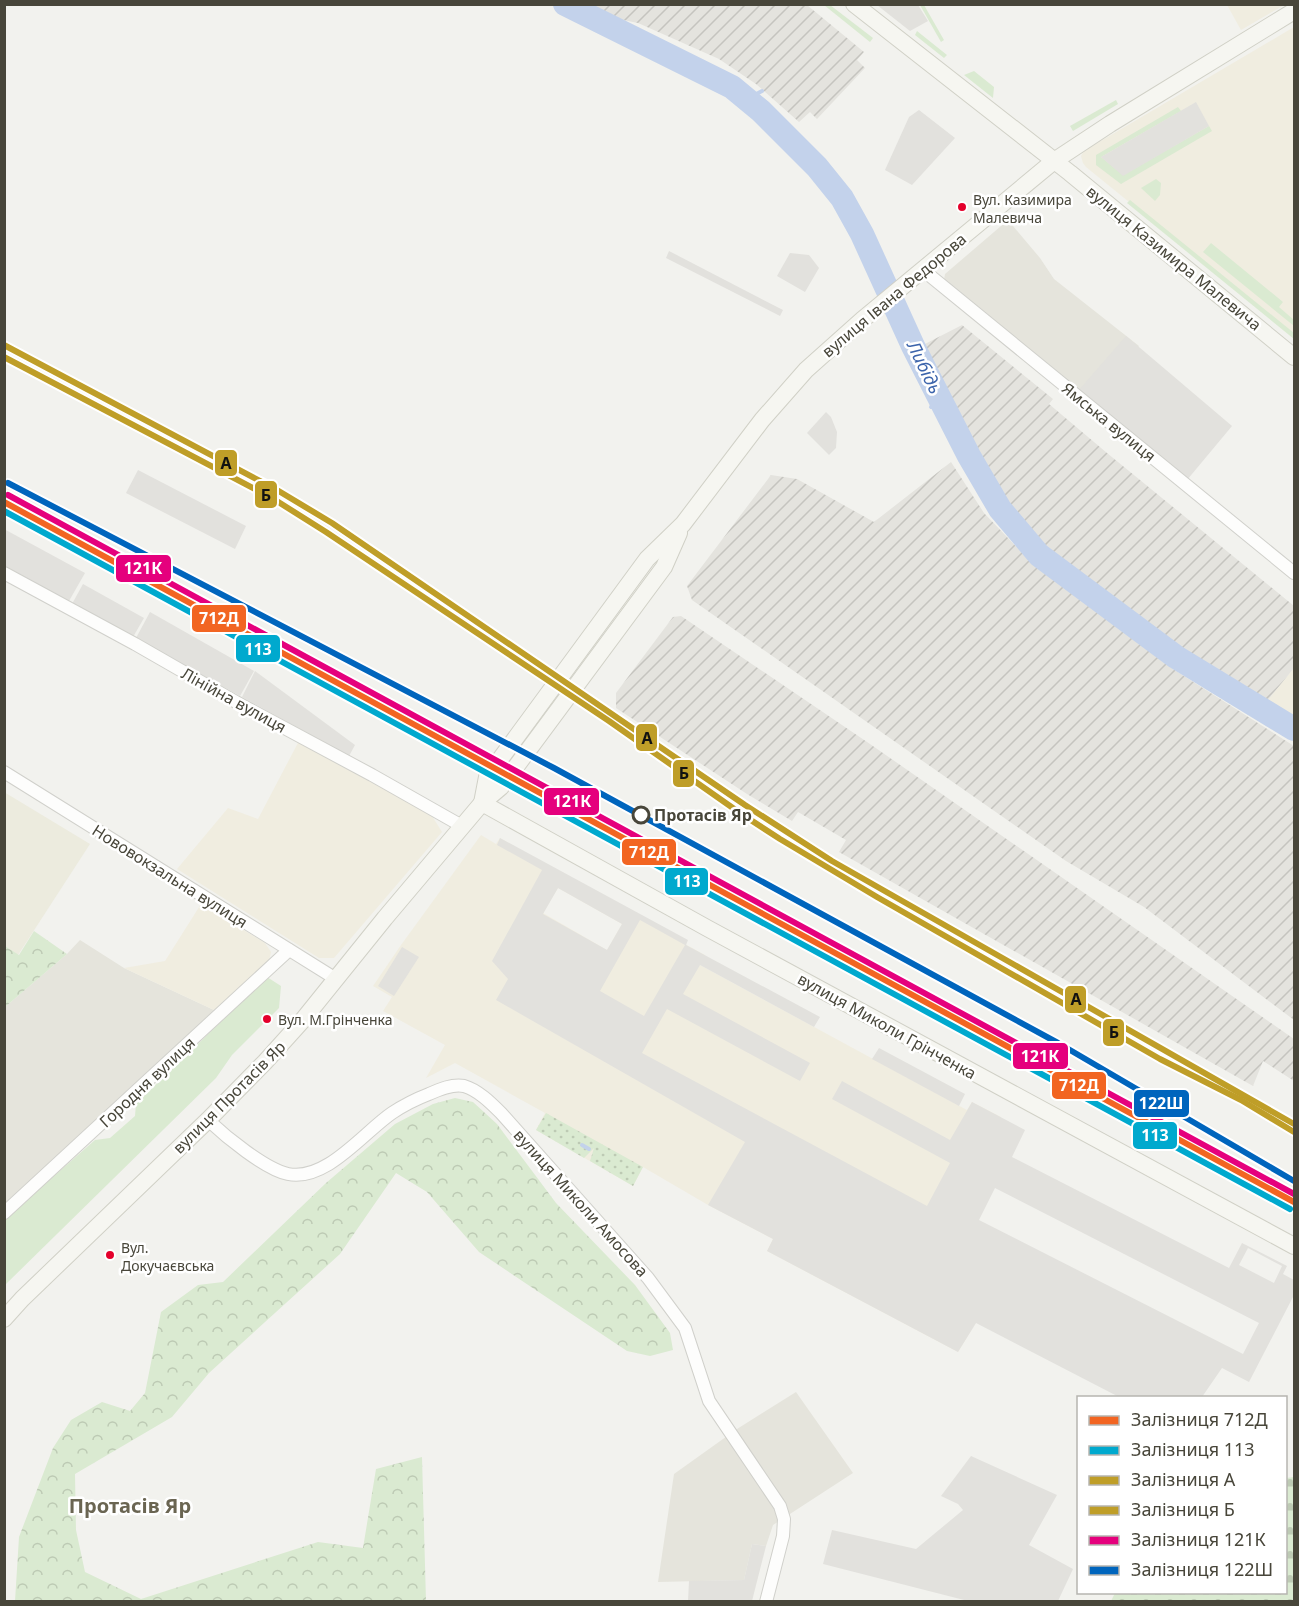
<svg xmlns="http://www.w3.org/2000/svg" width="1299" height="1606" font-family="'Noto Sans',sans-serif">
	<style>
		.residential { fill: #e5e4dc }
		.commercial { fill: #f0ede0; fill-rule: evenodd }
		.industrial { fill: url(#industrial-furrows) }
		.education { fill: #ecebde }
		.grass { fill: #daead1 }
		.forest { fill: url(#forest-crowns) }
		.cemetery { fill: url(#cemetery-stones) }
		.park { fill: url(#park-dots) }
		.parking { fill: #e2e1dd; fill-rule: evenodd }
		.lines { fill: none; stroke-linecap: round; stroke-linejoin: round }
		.stream { stroke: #c3d2eb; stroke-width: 4 }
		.river { stroke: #c3d2eb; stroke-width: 24 }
		.minor-casing { stroke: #d0d0cb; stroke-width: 14 }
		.secondary-casing { stroke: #d0d0c6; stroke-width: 18 }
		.minor { stroke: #fdfdfc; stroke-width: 12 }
		.secondary { stroke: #f6f6f1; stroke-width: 16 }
		.rail-1-casing { stroke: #fff; stroke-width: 10 }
		.rail-2-casing { stroke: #fff; stroke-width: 10 }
		.rail-3-casing { stroke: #fff; stroke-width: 10 }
		.rail-4-casing { stroke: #fff; stroke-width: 10 }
		.rail-5-casing { stroke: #fff; stroke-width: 10 }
		.rail-6-casing { stroke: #fff; stroke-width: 10 }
		.rail-1 { stroke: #f26522; stroke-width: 6 }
		.rail-2 { stroke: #00a9ce; stroke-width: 6 }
		.rail-3 { stroke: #bf9e28; stroke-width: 6 }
		.rail-4 { stroke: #bf9e28; stroke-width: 6 }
		.rail-5 { stroke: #e5007d; stroke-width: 6 }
		.rail-6 { stroke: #0065bd; stroke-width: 6 }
		.bus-dot { fill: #e4002b; stroke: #fff; stroke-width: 2 }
		.stop-dot { fill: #fff; stroke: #48463a; stroke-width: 3 }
		.labels { text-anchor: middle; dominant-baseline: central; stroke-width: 5; stroke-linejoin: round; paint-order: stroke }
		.bus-label { font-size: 14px; fill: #48463a; stroke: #fff; text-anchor: start }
		.street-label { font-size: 16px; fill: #48463a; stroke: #fff }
		.stop-label { font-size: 16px; font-weight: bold; fill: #48463a; stroke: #fff; text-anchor: start }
		.water-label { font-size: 18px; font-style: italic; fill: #3c64ab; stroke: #fff }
		.quarter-label { font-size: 20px; font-weight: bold; fill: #6a6552; stroke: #fff }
		.line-badge { stroke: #fff; stroke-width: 2 }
		.badge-label { font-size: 16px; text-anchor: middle; font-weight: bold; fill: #fff }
		.pale-badge-label { font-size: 16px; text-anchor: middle; font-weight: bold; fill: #111 }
	</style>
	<defs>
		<pattern id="industrial-furrows" width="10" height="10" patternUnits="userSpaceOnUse" patternTransform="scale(1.5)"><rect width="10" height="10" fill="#e4e3de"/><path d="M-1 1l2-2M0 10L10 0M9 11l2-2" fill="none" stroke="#c5c4bf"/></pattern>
		<pattern id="forest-crowns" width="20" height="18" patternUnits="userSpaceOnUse" patternTransform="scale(1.5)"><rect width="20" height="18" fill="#daead1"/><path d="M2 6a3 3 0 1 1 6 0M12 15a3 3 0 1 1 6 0" fill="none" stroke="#bdcab4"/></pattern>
		<pattern id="cemetery-stones" width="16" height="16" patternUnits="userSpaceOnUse" patternTransform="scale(1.5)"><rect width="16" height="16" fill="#daead1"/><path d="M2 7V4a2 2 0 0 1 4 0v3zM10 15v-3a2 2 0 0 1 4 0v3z" fill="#bdcab4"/></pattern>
		<pattern id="park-dots" width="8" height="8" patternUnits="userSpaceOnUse" patternTransform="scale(1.5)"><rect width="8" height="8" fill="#daead1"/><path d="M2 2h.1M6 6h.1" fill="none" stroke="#bdcab4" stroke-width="1.8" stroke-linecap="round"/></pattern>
	</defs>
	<rect width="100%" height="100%" fill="#f2f2ee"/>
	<g class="residential">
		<path d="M1008,220L1040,258L1054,279L1139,346L1093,406L944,280L945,274Z"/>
		<path d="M80,940L124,968L214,1010L5,1205V1007L67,954Z"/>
		<path d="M796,1392L853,1473L773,1525L766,1546L752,1544L744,1580L658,1582L674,1474L737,1429Z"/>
	</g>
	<g class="commercial">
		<path d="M1227,5H1284L1241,30Z"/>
		<path d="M1294,27V336L1086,167L1083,163L1081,156L1084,151L1089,148Z"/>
		<path d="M1294,668V721L1267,701Z"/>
		<path d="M300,739L432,816L442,832L334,958H319L177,869L228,808L258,819Z"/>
		<path d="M481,835L496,844L500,838L641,920L705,955L700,965L967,1110L972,1102L1001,1117L938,1221L999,1285L958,1352L767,1251L773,1239L708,1205L643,1167L633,1186L536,1130L545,1113L455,1063L426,1078L445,1045L383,1011L392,997L373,986L401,945ZM558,888L622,924L607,950L543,913Z"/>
		<path d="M201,904L265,943L271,952L269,961L214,1010L124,968L165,961Z"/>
	</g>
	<g class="industrial">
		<path d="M592,5H807L864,52L857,60L865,68L817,119L810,112L799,122L756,84L719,59L638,23L618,19Z"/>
		<path d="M962,325L1053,399L1049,404L1107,453L1294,606V668L1267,701L1180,649L1043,548L1008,506L972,445L923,345Z"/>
		<path d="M951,462L984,513L1031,562L1173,669L1294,746V1020L1144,907L1066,861L692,600L687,586L771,475L797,479L874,522Z"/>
		<path d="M681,616L870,744L1294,1039V1081L1263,1061L1253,1086L839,852L846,840L798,812L792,821L747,794L616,708V693L673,617Z"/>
	</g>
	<path class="education" d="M4,792L90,844L18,955L5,946Z"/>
	<g class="grass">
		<path d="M824,5H830L873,38L870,42Z"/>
		<path d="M920,5H924L944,40L941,42Z"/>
		<path d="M917,31L947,55L944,58L915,35Z"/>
		<path d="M974,71L994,87L993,98L964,75Z"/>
		<path d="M1116,100L1118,104L1073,131L1070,126Z"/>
		<path d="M1178,107L1181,111L1101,157L1123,175L1209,126L1212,131L1121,184L1096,165V155Z"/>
		<path d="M1156,179L1161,183L1160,195L1155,201L1141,188Z"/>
		<path d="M1130,200L1294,333V339L1127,203Z"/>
		<path d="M1211,243L1283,302L1279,307L1294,320V326L1203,252Z"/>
		<path d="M267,977L281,986L279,1008L232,1055L216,1078L5,1285V1219L95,1140L110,1138L135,1116L136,1104Z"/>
	</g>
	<g class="forest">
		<path d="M34,931L67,954L5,1007V946L19,955Z"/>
		<path d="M455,1098L473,1102L497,1124L556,1203L635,1285L670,1333L673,1350L650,1356L627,1351L479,1252L427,1192L396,1173L340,1254L209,1373L172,1417L75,1474L76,1530L85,1572L141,1599L318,1542L363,1548L376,1469L422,1457L426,1601H15L19,1537L53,1448L71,1420L102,1402L130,1411L145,1393L161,1312L198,1285L223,1282L326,1183L395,1124L433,1104Z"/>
	</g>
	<path class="cemetery" d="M1294,1477V1601H1111L1115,1593L1286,1592V1478Z"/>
	<path class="park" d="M546,1113L643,1167L633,1186L590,1161L594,1148L584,1158L536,1130Z"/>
	<g class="parking">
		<path d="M877,5H918L928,21L910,31Z"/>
		<path d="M1196,102L1209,126L1123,176L1101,157Z"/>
		<path d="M919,110L955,138L912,185L885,170L909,117Z"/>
		<path d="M669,251L783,310L780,316L666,258Z"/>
		<path d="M790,253L809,255L819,268L805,292L777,276Z"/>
		<path d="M1126,336L1232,426L1187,480L1078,391Z"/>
		<path d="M826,412L831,417L837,432L836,448L829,455L807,433Z"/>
		<path d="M138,470L246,526L235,549L126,493Z"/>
		<path d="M4,529L85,573L69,601L5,566Z"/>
		<path d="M83,584L144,618L133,637L72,604Z"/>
		<path d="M150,612L254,671L240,696L136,638Z"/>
		<path d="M255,671L355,745L349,756L242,697Z"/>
		<path d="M500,838L688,940L686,945L820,1017L814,1027L700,965L683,994L810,1063L800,1081L667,1009L642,1053L927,1206L950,1163L832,1099L842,1081L950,1140L972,1102L1025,1130L1012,1157L1229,1268L1242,1243L1287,1266L1283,1274L1294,1280V1295L1249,1382L1222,1368L1202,1397H1119L976,1323L958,1352L767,1251L773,1239L708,1205L745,1142L496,1000L508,979L492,961L542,870L497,845ZM558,888L622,924L607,950L543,914ZM640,920L685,945L644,1016L600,991ZM995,1188L1259,1323L1243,1354L979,1220ZM1248,1248L1282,1266L1274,1283L1239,1265Z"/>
		<path d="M402,947L419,957L394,996L378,986Z"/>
		<path d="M879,1048L965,1094L959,1106L872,1059Z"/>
		<path d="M971,1456L1057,1495L1029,1545L1073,1569L1058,1601H968L823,1564L832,1530L916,1549L963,1510L958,1504L941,1496Z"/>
		<path d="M752,1544L766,1546L752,1601H688L689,1581L744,1580Z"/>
	</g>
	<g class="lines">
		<g class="stream">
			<path d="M747,99L762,91"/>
			<path d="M931,407L939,397"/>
			<path d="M582,1145L589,1149"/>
		</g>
		<path class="river" d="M565,4L732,87L761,111L817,167L842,198L862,234L913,346L969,456L1000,509L1039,555L1176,657L1294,729"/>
		<g class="minor-casing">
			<g id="minor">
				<path d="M923,270L1294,573"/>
				<path d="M4,573L135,644L236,702L372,775L462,826"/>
				<path d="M4,772L336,979"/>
				<path d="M208,1120C226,1137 265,1169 288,1174C326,1182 364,1132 392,1113C404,1105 416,1099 429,1094C440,1089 452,1084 464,1086C478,1090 491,1103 501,1113L648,1278L685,1328L709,1401L780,1506L784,1519L783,1536L766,1602"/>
				<path d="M4,1213L289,950"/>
			</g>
		</g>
		<g class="secondary-casing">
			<g id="secondary">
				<path d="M854,4L1070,173L1294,357"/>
				<path d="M482,803L487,777L647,559L683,524L762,420L806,370L862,320L1054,161L1110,124L1294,11"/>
				<path d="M482,803L707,928L1294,1246"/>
				<path d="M4,1319L22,1299L208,1120L265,1062L302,1021L385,918L482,803L501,787L664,567L679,533"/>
			</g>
		</g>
		<use href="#minor" class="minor"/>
		<use href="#secondary" class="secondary"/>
		<g class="rail-1-casing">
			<path id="rail-1" d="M4,502L1294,1202"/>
		</g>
		<g class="rail-2-casing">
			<path id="rail-2" d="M4,511L1290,1209"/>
		</g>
		<g class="rail-3-casing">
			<path id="rail-3" d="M4,345L277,490L332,523L745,805L832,861L1294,1124"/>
		</g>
		<g class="rail-4-casing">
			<path id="rail-4" d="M4,357L272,498L326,532L609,721L740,813L780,839L877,897L1160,1059L1241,1100L1294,1132"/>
		</g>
		<g class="rail-5-casing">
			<path id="rail-5" d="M8,495L1294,1194"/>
		</g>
		<g class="rail-6-casing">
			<path id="rail-6" d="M8,483L554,768L1058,1043L1294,1181"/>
		</g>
		<use href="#rail-1" class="rail-1"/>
		<use href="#rail-2" class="rail-2"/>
		<use href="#rail-3" class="rail-3"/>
		<use href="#rail-4" class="rail-4"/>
		<use href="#rail-5" class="rail-5"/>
		<use href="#rail-6" class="rail-6"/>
	</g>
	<g class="bus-dot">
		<circle cx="962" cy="207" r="5"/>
		<circle cx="267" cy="1019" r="5"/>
		<circle cx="110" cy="1255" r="5"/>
	</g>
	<circle class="stop-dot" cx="641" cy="815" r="8"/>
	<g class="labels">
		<g class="bus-label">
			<text x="973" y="199">Вул. Казимира<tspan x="973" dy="18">Малевича</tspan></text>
			<text x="278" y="1019">Вул. М.Грінченка</text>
			<text x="121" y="1247">Вул.<tspan x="121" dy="18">Докучаєвська</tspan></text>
		</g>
		<g class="street-label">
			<text transform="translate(1174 258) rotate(39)">вулиця Казимира Малевича</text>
			<text transform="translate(894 295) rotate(-40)">вулиця Івана Федорова</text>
			<text transform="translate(1109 422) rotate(39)">Ямська вулиця</text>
			<text transform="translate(234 700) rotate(29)">Лінійна вулиця</text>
			<text transform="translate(170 876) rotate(32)">Нововокзальна вулиця</text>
			<text transform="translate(887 1026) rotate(29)">вулиця Миколи Грінченка</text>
			<text transform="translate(147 1082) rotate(-43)">Городня вулиця</text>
			<text transform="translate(229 1097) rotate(-45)">вулиця Протасів Яр</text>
			<text transform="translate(581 1203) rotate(48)">вулиця Миколи Амосова</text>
		</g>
		<g class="stop-label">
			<text x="654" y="815">Протасів Яр</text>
		</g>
		<g class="water-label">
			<text transform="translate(925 367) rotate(64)">Либідь</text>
		</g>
		<g class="quarter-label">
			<text x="130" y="1505">Протасів Яр</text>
		</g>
	</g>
	<g class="line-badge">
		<rect x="214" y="449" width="24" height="28" rx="6" fill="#bf9e28"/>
		<rect x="254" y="480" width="24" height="29" rx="6" fill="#bf9e28"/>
		<rect x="115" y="554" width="57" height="29" rx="6" fill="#e5007d"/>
		<rect x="191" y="604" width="56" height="29" rx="6" fill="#f26522"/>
		<rect x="235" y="634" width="46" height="29" rx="6" fill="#00a9ce"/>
		<rect x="635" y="723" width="23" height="29" rx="6" fill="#bf9e28"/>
		<rect x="672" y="759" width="23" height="29" rx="6" fill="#bf9e28"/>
		<rect x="543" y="787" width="57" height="29" rx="6" fill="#e5007d"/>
		<rect x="621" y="838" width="56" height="28" rx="6" fill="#f26522"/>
		<rect x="664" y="867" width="45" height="29" rx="6" fill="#00a9ce"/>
		<rect x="1064" y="985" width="23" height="29" rx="6" fill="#bf9e28"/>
		<rect x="1102" y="1018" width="23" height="29" rx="6" fill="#bf9e28"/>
		<rect x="1012" y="1042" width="57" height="28" rx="6" fill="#e5007d"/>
		<rect x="1051" y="1071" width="56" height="29" rx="6" fill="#f26522"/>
		<rect x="1133" y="1089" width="57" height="29" rx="6" fill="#0065bd"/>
		<rect x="1132" y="1121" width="46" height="29" rx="6" fill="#00a9ce"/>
	</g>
	<g class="badge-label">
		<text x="143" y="574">121К</text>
		<text x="219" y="624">712Д</text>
		<text x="258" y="655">113</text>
		<text x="572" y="807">121К</text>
		<text x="649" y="858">712Д</text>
		<text x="687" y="887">113</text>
		<text x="1040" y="1062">121К</text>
		<text x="1079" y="1091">712Д</text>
		<text x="1161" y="1109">122Ш</text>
		<text x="1155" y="1141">113</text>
	</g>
	<g class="pale-badge-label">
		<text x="226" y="469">A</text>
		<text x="266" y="501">Б</text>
		<text x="647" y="744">A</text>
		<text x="684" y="779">Б</text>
		<text x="1076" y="1005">A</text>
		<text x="1114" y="1038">Б</text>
	</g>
	<rect width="1299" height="1606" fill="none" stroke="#48463a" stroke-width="12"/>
	<rect x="1077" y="1396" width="210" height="198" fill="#ffffff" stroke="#b6b5b0" stroke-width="1.5"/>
	<rect x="1089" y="1416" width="30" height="9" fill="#f26522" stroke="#b6b5b0" stroke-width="1.5"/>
	<text x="1131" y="1426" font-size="18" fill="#48463a">Залізниця 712Д</text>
	<rect x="1089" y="1446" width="30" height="9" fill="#00a9ce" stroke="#b6b5b0" stroke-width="1.5"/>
	<text x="1131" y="1456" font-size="18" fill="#48463a">Залізниця 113</text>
	<rect x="1089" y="1476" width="30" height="9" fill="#bf9e28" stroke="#b6b5b0" stroke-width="1.5"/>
	<text x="1131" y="1486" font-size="18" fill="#48463a">Залізниця A</text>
	<rect x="1089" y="1506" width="30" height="9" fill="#bf9e28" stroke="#b6b5b0" stroke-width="1.5"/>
	<text x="1131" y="1516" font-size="18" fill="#48463a">Залізниця Б</text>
	<rect x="1089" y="1536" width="30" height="9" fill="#e5007d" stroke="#b6b5b0" stroke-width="1.5"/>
	<text x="1131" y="1546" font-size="18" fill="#48463a">Залізниця 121К</text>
	<rect x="1089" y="1566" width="30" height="9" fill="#0065bd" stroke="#b6b5b0" stroke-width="1.5"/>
	<text x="1131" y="1576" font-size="18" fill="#48463a">Залізниця 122Ш</text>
</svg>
